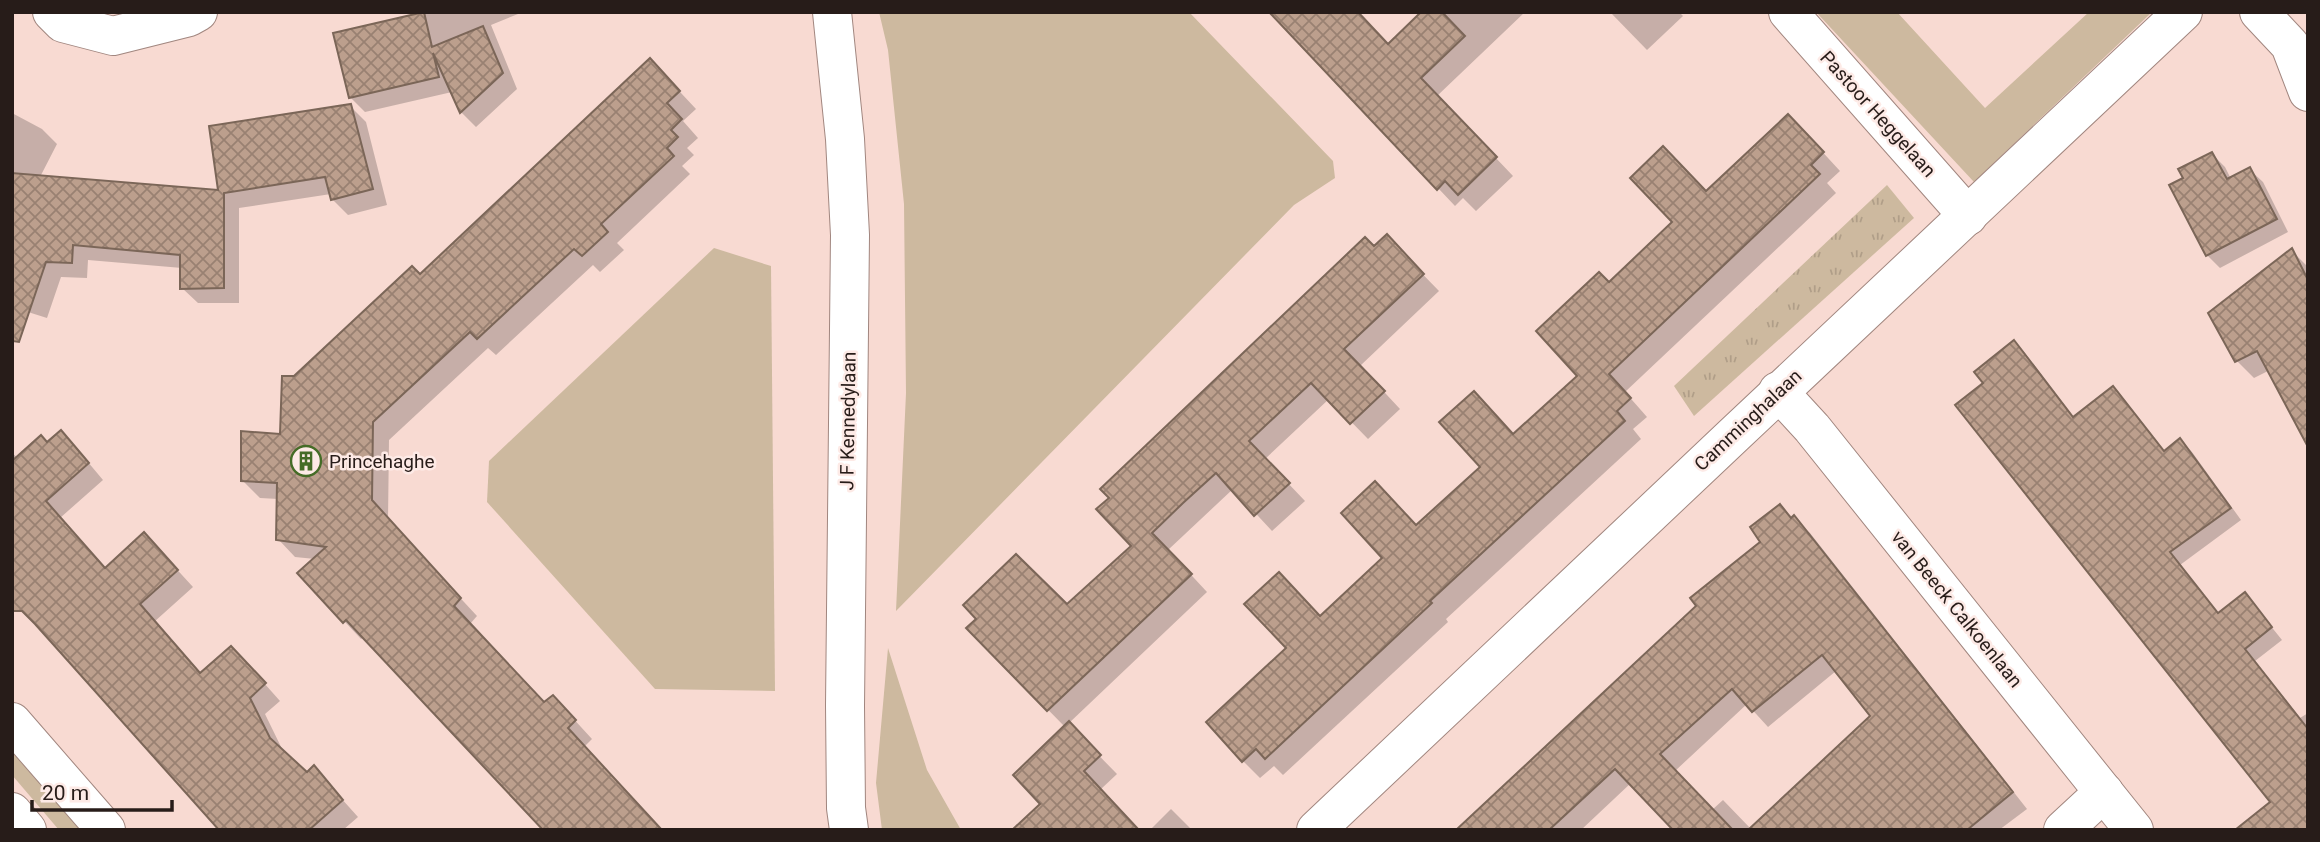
<svg xmlns="http://www.w3.org/2000/svg" width="2320" height="842" font-family="Roboto,sans-serif">
	<style>
		.grass { fill: #cdb99f }
		.park { fill: url(#park-tufts) }
		.shadow { fill: #0003; fill-rule: evenodd }
		.building { fill: url(#building-cross-hatch); stroke: #7b6658; stroke-width: 2 }
		.lines { fill: none; stroke-linecap: round; stroke-linejoin: round }
		.minor-casing { stroke: #a1867f; stroke-width: 40 }
		.tertiary-casing { stroke: #a1867f; stroke-width: 40 }
		.minor { stroke: #fff; stroke-width: 38 }
		.tertiary { stroke: #fff; stroke-width: 38 }
		.labels { text-anchor: middle; dominant-baseline: central; stroke-width: 5; stroke-linejoin: round; paint-order: stroke }
		.street-label { font-size: 19px; fill: #271c19; stroke: #fdeae6 }
		.poi-label { font-size: 19px; fill: #271c19; stroke: #fdeae6; text-anchor: start }
	</style>
	<defs>
		<pattern id="park-tufts" width="24" height="20" patternUnits="userSpaceOnUse" patternTransform="scale(1.75)"><rect width="24" height="20" fill="#cdb99f"/><path d="M3 7l-1-3M5 7V3M7 7l1-3M15 17l-1-3M17 17v-4M19 17l1-3" fill="none" stroke="#b09e88"/></pattern>
		<pattern id="building-cross-hatch" width="8" height="8" patternUnits="userSpaceOnUse" patternTransform="scale(1.75)"><rect width="8" height="8" fill="#bc9f8d"/><path d="M0 0l8 8M0 8l8-8" fill="none" stroke="#998172"/></pattern>
	</defs>
	<rect width="100%" height="100%" fill="#f8dad2"/>
	<g class="grass">
		<path d="M879,12H1189L1333,161L1335,178L1294,205L896,611L906,393L904,204L888,50Z"/>
		<path d="M1816,12H1897L1985,108L2089,12H2152L1974,182Z"/>
		<path d="M714,248L771,266L775,691L655,689L487,502L489,461Z"/>
		<path d="M888,648L927,770L961,830H882L876,783Z"/>
		<path d="M12,745L87,830H59L12,775Z"/>
	</g>
	<path class="park" d="M1887,185L1914,218L1694,416L1674,386Z"/>
	<g class="shadow">
		<path d="M432,12H523L491,25L517,89L476,127L461,112L452,92L365,112L350,97L335,35Z"/>
		<path d="M1423,12H1525L1437,96L1513,176L1476,211L1463,198L1455,206L1438,188L1389,46Z"/>
		<path d="M1610,12H1679L1683,16L1647,50Z"/>
		<path d="M667,78L696,109L683,121L698,138L687,148L694,155L682,166L690,174L617,243L624,250L600,272L593,265L496,355L488,348L389,440L388,520L477,616L470,624L545,704L570,715L592,739L584,747L364,637L361,639L299,573L315,559L295,557L278,539V499L260,498L242,480L282,436L295,378Z"/>
		<path d="M350,106L366,122L387,205L348,215L332,199L331,194L239,208V303H198L182,288V268L88,260L87,278L61,277L47,318L12,307V113L42,129L57,144L40,177L220,192Z"/>
		<path d="M1805,133L1840,171L1827,183L1836,193L1625,392L1647,417L1633,429L1641,439L1446,619L1448,622L1283,775L1274,766L1260,778L1243,761L1320,618L1579,376L1609,284L1706,193Z"/>
		<path d="M2212,154L2225,167L2231,179L2250,170L2263,182L2288,232L2220,268L2207,255L2186,178Z"/>
		<path d="M1375,249L1403,254L1439,291L1360,366L1400,409L1368,439L1329,399L1265,459L1305,501L1272,531L1233,489L1168,550L1207,592L1068,724L1117,774L1100,790L1043,804L1065,727L968,628L1067,607L1134,546Z"/>
		<path d="M2292,251L2308,267V444L2270,370L2254,378L2237,361L2211,313Z"/>
		<path d="M2014,342L2025,353L2074,418L2124,400L2165,452L2180,440L2192,452L2241,520L2180,565L2219,614L2245,594L2282,640L2255,661L2300,718L2308,713V830L2273,802L1986,383Z"/>
		<path d="M48,444L77,449L103,480L60,518L106,569L160,551L193,587L154,622L201,675L247,664L280,701L265,714L284,753L307,774L314,768L358,817L343,830H222L12,598V453L18,458Z"/>
		<path d="M1780,506L1810,533L2027,809L1999,830H1675L1631,783L1581,830H1460L1699,606L1763,542ZM1836,671L1872,716L1751,829L1723,800L1712,810L1675,771L1747,704L1768,727Z"/>
		<path d="M1171,809L1192,830H1150Z"/>
	</g>
	<g class="building">
		<path d="M424,12L432,47L483,26L503,73L460,113L433,53L439,77L349,98L333,33Z"/>
		<path d="M1269,12H1358L1388,44L1421,12H1442L1465,36L1421,78L1497,157L1458,195L1445,181L1437,190Z"/>
		<path d="M650,58L680,91L667,103L682,119L671,130L678,137L667,148L674,156L601,224L608,232L582,256L574,249L477,339L470,332L373,422L372,500L461,598L454,606L544,702L553,695L576,720L568,728L662,830H543L346,620L343,623L297,573L326,547L276,540L277,483L241,481V431L280,434L282,376H294L412,266L420,274Z"/>
		<path d="M351,104L373,189L331,200L325,177L224,193V288L180,289V255L73,245L72,263L46,262L19,342L12,341V173L218,190L209,126Z"/>
		<path d="M1788,114L1824,152L1811,165L1820,174L1609,374L1631,398L1617,411L1625,421L1430,601L1432,603L1265,759L1256,749L1242,762L1206,722L1286,648L1244,604L1279,572L1320,616L1382,558L1341,513L1375,481L1416,525L1480,467L1439,422L1474,391L1513,434L1577,376L1536,331L1599,272L1609,282L1672,222L1630,178L1663,146L1706,191Z"/>
		<path d="M2212,152L2227,179L2250,167L2277,219L2206,256L2169,185L2183,178L2178,169Z"/>
		<path d="M1387,234L1424,274L1344,349L1385,391L1350,424L1311,383L1249,441L1290,483L1254,516L1216,473L1183,503L1152,533L1192,574L1047,711L966,628L976,619L963,605L1016,554L1067,604L1131,546L1096,509L1109,498L1100,489L1365,237L1374,246Z"/>
		<path d="M2292,248L2308,280V447L2257,351L2235,362L2208,313Z"/>
		<path d="M2014,340L2073,417L2113,386L2164,451L2180,438L2231,508L2170,552L2218,613L2245,592L2272,627L2245,649L2308,729V830H2235L2270,802L1955,405L1983,383L1974,372Z"/>
		<path d="M61,430L89,463L46,501L105,568L144,532L178,570L140,604L200,673L231,646L266,683L250,698L270,738L307,772L314,765L343,800L309,830H219L35,624L22,611H12V461L41,435L47,442Z"/>
		<path d="M1780,504L1791,518L1794,515L2013,792L1967,830H1748L1870,716L1822,655L1752,712L1732,689L1660,754L1733,830H1673L1615,769L1549,830H1456L1696,606L1690,598L1760,542L1750,527Z"/>
		<path d="M1069,721L1101,755L1084,771L1139,830H1012L1040,804L1013,775Z"/>
	</g>
	<g class="lines">
		<g class="minor-casing">
			<g id="minor">
				<path d="M52,12L63,23L113,36L189,17L198,12"/>
				<path d="M832,12L845,139L850,235L845,706L846,808L849,830"/>
				<path d="M1788,12L1968,216"/>
				<path d="M2259,12L2290,45L2308,92"/>
				<path d="M1778,391L1812,428L2134,830"/>
				<path d="M12,722L106,830"/>
				<path d="M1316,830C1604,556 1894,285 2183,12"/>
				<path d="M2063,830L2104,792"/>
			</g>
		</g>
		<g class="tertiary-casing">
			<path id="tertiary" d="M12,812L27,830"/>
		</g>
		<use href="#minor" class="minor"/>
		<use href="#tertiary" class="tertiary"/>
	</g>
	<defs>
		<g id="building-ring" transform="scale(1.575)"><circle r="9.5" fill="#fdeae6" stroke="#456c27" stroke-width="1.5"/><path d="M-4-6H4V6H1V3H-1V6H-4ZM-2.5-4.3h1.7v1.8h-1.7ZM.8-4.3h1.7v1.8H.8ZM-2.5-1h1.7V.8h-1.7ZM.8-1h1.7V.8H.8Z" fill="#456c27"/></g>
	</defs>
	<g fill-rule="evenodd">
		<use href="#building-ring" x="306" y="461"/>
	</g>
	<g class="labels">
		<g class="street-label">
			<text transform="translate(1878 114) rotate(48)">Pastoor Heggelaan</text>
			<text transform="translate(1748 420) rotate(-43)">Camminghalaan</text>
			<text transform="translate(848 421) rotate(-89)">J F Kennedylaan</text>
			<text transform="translate(1957 609) rotate(51)">van Beeck Calkoenlaan</text>
		</g>
		<g class="poi-label">
			<text x="329" y="461">Princehaghe</text>
		</g>
	</g>
	<rect width="2320" height="842" fill="none" stroke="#271c19" stroke-width="28"/>
	<path d="M32 800v10h140v-10" fill="none" stroke="#271c19" stroke-width="3.5"/>
	<text x="42" y="800" font-size="21" fill="#271c19" stroke="#fdeae6" stroke-width="5" paint-order="stroke">20 m</text>
</svg>
